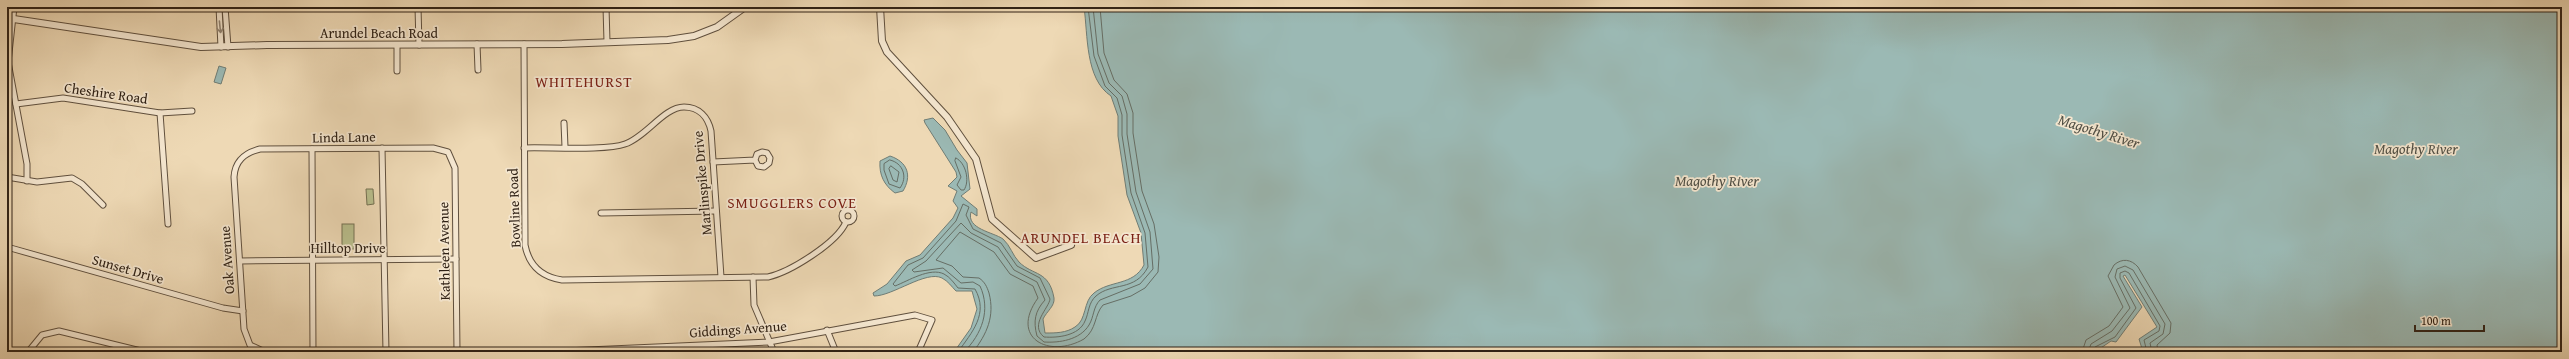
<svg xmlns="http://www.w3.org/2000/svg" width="2569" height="359" font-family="'Gentium Book Plus',serif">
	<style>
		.pitch { fill: #b9bf8d; stroke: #747052 }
		.water { fill: #9bb9b4; stroke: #707d75 }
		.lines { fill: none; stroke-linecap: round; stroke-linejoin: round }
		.shore { stroke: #666e65; stroke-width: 1 }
		.minor-casing { stroke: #60503e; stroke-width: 7 }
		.tertiary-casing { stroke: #60503e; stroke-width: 8 }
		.minor { stroke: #f4e6cf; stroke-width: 5 }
		.tertiary { stroke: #f4e6cf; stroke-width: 6 }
		.oneway { stroke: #928472 }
		.labels { text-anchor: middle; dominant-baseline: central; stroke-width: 3.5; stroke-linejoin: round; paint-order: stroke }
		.street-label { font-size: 14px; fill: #302216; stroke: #f4e6cf }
		.neighbourhood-label { font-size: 15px; letter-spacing: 1px; fill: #7a1f14; stroke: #f4e6cf }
		.water-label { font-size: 15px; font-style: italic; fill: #504f45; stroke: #f4e6cf }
	</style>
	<rect width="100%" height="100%" fill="#eed9b5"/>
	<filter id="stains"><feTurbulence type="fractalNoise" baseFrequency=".005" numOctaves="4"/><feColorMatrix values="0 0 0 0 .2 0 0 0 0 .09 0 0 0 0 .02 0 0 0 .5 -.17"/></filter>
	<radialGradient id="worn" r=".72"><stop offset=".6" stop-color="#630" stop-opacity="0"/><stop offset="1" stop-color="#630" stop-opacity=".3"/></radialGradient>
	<g class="pitch">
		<path d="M366,189H373L374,204L367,205Z"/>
		<rect x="342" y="224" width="12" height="25"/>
	</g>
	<g class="water">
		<path d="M1084,7H2562V352H2143L2139,339L2157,327L2125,275L2123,276L2142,307L2116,342L2111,341L2095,352H954L971,328L977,309L972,291H956C952,287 948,281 942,278C926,270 893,296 874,296L873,293L887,284L906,261L920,255L953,218L958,208L953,201L957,191L948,186L957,177L956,172L925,123L924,120L933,118L945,130L957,150L967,163L970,189L961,196L977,209V216L971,212C966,229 993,232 1003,239C1010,245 1013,256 1019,262C1033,276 1049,270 1054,298C1055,306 1047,311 1043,319L1045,333C1056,333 1066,333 1075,327C1087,320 1083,301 1094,293C1110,280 1133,286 1144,265L1141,233L1127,195L1118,136V116L1111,96C1085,79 1088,35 1084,7Z"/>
		<path d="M219,66L226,68L221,84L214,82Z"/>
		<path d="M890,156C908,162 912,176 903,191L895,193C884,185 879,175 880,161Z"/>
	</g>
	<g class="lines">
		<g class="shore">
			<path d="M956,158C966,163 970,181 964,190H961L957,185L961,177L955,161Z"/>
			<path d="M890,160C903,163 908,177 900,188L889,184L884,170V164Z"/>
			<path d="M891,166L899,172L897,182L893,180L889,169Z"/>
			<path d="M958,352C972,332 989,314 975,289L958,288C954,283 950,277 944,274C930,267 908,281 895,286L893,284L908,265L923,258L956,221L963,204L969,207L966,215L973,229L1001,243L1017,266L1040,278L1050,299C1049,308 1029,325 1044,337C1057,338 1079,336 1085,321C1089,313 1088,303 1096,296C1112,282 1135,292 1148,267L1145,233L1131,193L1122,135V115L1117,98L1105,86L1094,56L1088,7"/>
			<path d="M964,352C982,334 991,310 980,286L973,282L961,283L943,268L914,272L912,270L926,261L961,223L971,233L998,247L1014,270L1037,282L1045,300C1035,311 1033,321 1037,336L1044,342C1059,343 1080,340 1089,325C1094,317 1093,307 1100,300L1140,284L1153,269L1150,232L1136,192L1127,134V114L1122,96L1109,83L1098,54L1093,7"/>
			<path d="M973,352C987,334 995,316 989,293C987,287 985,282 979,278L963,277L952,266L936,260L960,232L994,252L1010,274L1033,286L1038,298C1009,338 1049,359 1084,339C1097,329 1094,315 1103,305L1131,296L1145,288L1158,272L1159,257L1154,224L1142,191L1133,133V113L1127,94L1114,80L1104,53L1100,7"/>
			<path d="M2082,352L2086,340L2109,326L2123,307L2108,276L2114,265C2122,258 2131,259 2138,267L2171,323L2170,333L2157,345L2158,352"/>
			<path d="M2088,352L2091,344L2112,331L2130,308L2115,277L2117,269L2125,266L2133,270L2165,324L2163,334L2150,343L2152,352"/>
			<path d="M2093,352L2095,347L2115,337L2136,308L2120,278V273L2125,271L2129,273L2160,326L2159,331L2144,340L2147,352"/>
		</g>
		<g class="minor-casing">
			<g id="minor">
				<path d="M14,7L8,62L27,164V181"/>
				<path d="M219,7L221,47"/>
				<path d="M225,7L228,47"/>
				<path d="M418,7L419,45"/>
				<path d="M606,7L607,42"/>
				<path d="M477,44L478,70"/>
				<path d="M524,44L525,245C529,266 542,277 562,280L768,277C790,272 837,243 846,222"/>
				<path d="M397,46V71"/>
				<path d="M16,104L63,98L160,113L192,111"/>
				<path d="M160,113L168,224"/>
				<path d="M564,123L565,147"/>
				<path d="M382,148L386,352"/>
				<path d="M524,148C547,147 606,151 625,144C646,137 664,107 684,107C699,107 708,117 711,131L721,277"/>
				<path d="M312,149L313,352"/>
				<path d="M713,162L755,160L758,166L764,167L769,163L770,158L767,153L762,152L757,154L755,160"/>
				<path d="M7,177L37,182L72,178L82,184L103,205"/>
				<circle cx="848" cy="216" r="6"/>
				<path d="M601,213L716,211"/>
				<path d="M7,247L223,308L243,311"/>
				<path d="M240,261L456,259"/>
				<path d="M753,277L754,305L774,352"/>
				<path d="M827,330L836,352"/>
				<path d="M28,352L42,335L59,331L145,352"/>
				<path d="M265,352L250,345L244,329L234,177C235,161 244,153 260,149L433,148L448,152L455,168L457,352"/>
				<path d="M542,352L769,342L915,315L932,320L918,352"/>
			</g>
		</g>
		<g class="tertiary-casing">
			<g id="tertiary">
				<path d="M880,7L882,41L887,52L947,117L976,159L992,219L1036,258L1071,245"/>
				<path d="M7,18L201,47L267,45L562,44L668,40L694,36L717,27L745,7"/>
			</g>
		</g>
		<use href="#minor" class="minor"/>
		<use href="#tertiary" class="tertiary"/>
	</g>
	<defs><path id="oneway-shaft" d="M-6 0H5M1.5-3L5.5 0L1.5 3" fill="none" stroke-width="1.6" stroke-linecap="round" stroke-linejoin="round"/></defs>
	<use class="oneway" href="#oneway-shaft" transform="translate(220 27) rotate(84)"/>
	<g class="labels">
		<g class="street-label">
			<text x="379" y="33">Arundel Beach Road</text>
			<text transform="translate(106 93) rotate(8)">Cheshire Road</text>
			<text transform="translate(344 137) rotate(-1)">Linda Lane</text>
			<text transform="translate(702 183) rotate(-95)">Marlinspike Drive</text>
			<text transform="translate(514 208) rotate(-92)">Bowline Road</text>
			<text x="348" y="248">Hilltop Drive</text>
			<text transform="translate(444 251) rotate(-91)">Kathleen Avenue</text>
			<text transform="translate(227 260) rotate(-94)">Oak Avenue</text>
			<text transform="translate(128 269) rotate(16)">Sunset Drive</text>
			<text transform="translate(738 329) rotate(-4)">Giddings Avenue</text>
		</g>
		<g class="neighbourhood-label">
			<text x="584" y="81">WHITEHURST</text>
			<text x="792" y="202">SMUGGLERS COVE</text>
			<text x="1081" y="237">ARUNDEL BEACH</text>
		</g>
		<g class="water-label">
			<text transform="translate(2099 131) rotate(17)">Magothy River</text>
			<text x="2416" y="148">Magothy River</text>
			<text x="1717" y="180">Magothy River</text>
		</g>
	</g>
	<rect width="2569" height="359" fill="none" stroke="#eed9b5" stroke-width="24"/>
	<rect x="8" y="8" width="2553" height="343" fill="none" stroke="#302216" stroke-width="2"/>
	<rect x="12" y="12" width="2545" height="335" fill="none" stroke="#302216"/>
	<path d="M2415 325v6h69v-6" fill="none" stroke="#302216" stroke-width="2"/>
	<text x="2421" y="325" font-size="12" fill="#302216" stroke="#f4e6cf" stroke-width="3" paint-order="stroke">100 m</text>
	<rect width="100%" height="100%" filter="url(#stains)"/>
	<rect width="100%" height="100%" fill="url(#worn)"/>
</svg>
